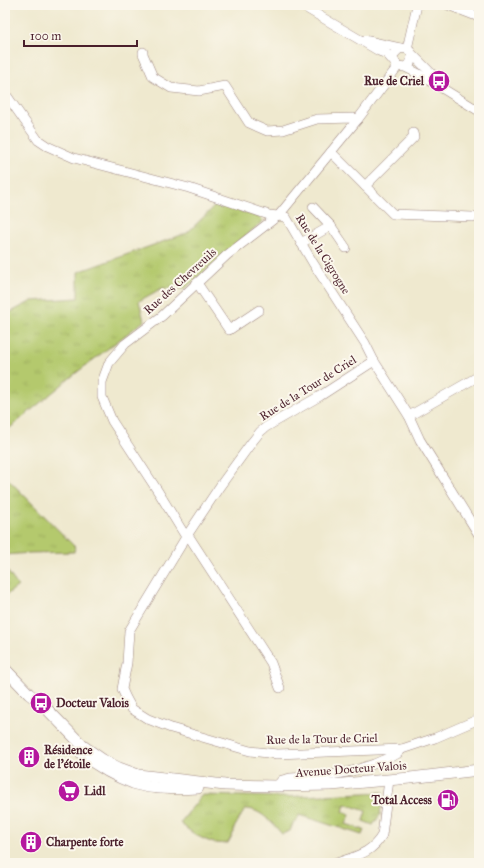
<svg xmlns="http://www.w3.org/2000/svg" width="484" height="868" font-family="'IM FELL Great Primer',serif">
	<style>
		.grass { fill: url(#grass-tufts); stroke: #7f744c }
		.lines { fill: none; stroke-linecap: round; stroke-linejoin: round }
		.minor-casing { stroke: #9c847d; stroke-width: 10 }
		.major-casing { stroke: #9c847d; stroke-width: 12 }
		.minor { stroke: #fff; stroke-width: 9 }
		.major { stroke: #fff; stroke-width: 11 }
		.labels { text-anchor: middle; dominant-baseline: central; stroke-width: 4; stroke-linejoin: round; paint-order: stroke }
		.poi-label { font-size: 12px; font-weight: bold; fill: #4a1f2b; stroke: #fbf7ec; text-anchor: start }
		.street-label { font-size: 12px; fill: #4a1f2b; stroke: #fbf7ec }
	</style>
	<defs>
		<pattern id="grass-tufts" width="24" height="20" patternUnits="userSpaceOnUse"><rect width="24" height="20" fill="#b4c96d"/><path d="M3 7l-1-3M5 7V3M7 7l1-3M15 17l-1-3M17 17v-4M19 17l1-3" fill="none" stroke="#9cac5f"/></pattern>
	</defs>
	<rect width="100%" height="100%" fill="#fbf7ec"/>
	<filter id="ink" filterUnits="userSpaceOnUse"><feTurbulence type="fractalNoise" baseFrequency=".025" numOctaves="2"/><feDisplacementMap in="SourceGraphic" scale="8" xChannelSelector="R" yChannelSelector="G"/><feConvolveMatrix kernelMatrix="1 2 1 2 8 2 1 2 1" color-interpolation-filters="sRGB"/></filter>
	<filter id="wash" filterUnits="userSpaceOnUse"><feTurbulence type="fractalNoise" baseFrequency=".012" numOctaves="4" result="noise"/><feDisplacementMap in="SourceGraphic" scale="16" xChannelSelector="R" yChannelSelector="G"/><feGaussianBlur stdDeviation="0.9" result="paint"/><feColorMatrix in="noise" values="0 0 0 0 0 0 0 0 0 0 0 0 0 0 0 0 0 1.4 0 .05"/><feComposite in="paint" operator="in"/></filter>
	<g filter="url(#wash)">
		<rect width="100%" height="100%" fill="#efe9cf"/>
		<g class="grass">
			<path d="M217,204L259,217L263,221L184,289L162,288L139,301L144,321L76,373L5,432V315L32,301L78,298V272L187,233Z"/>
			<path d="M5,476L75,547L74,552L30,553L5,555Z"/>
			<path d="M5,568L18,586L5,596Z"/>
			<path d="M383,792L380,815L373,825L363,821L366,811L345,804L343,812L350,815L346,824L364,830L362,835L299,815L296,822L294,821L290,831L282,834C273,824 260,808 245,809L234,828V832L228,843C210,846 193,834 180,823L202,795L283,797Z"/>
		</g>
	</g>
	<g filter="url(#ink)">
		<g class="lines">
			<g class="minor-casing">
				<g id="minor">
					<path d="M301,5L379,51L387,54L394,62"/>
					<path d="M448,5L479,17"/>
					<path d="M364,40L400,48"/>
					<path d="M407,49L417,5"/>
					<path d="M143,52V54L153,77L171,88L199,91L225,86L249,123L267,131L283,130L317,119L354,118L358,119"/>
					<path d="M412,54L443,85"/>
					<path d="M405,67L410,64L412,56L410,51L407,49L400,48L394,54L393,59L398,66L405,67L419,74L479,111"/>
					<path d="M5,93L38,140L47,146L74,158L189,188L269,215L286,217L313,263L365,343L374,361L409,416L420,440L479,535"/>
					<path d="M331,152L393,214L473,217"/>
					<path d="M365,186L414,137L413,133"/>
					<path d="M313,207L331,226L346,248"/>
					<path d="M301,243L331,226"/>
					<path d="M197,283L229,330L259,310"/>
					<path d="M374,361L320,396L266,427L260,432L252,442L220,486L186,537L129,631L127,663L122,689L126,698L132,709L148,719L171,728L250,751L277,754L402,749"/>
					<path d="M409,416L479,376"/>
					<path d="M188,535L271,663L280,688"/>
					<path d="M186,537L159,493L112,421L102,397V382L109,363L125,344L162,316L227,255L279,215L358,119L398,66"/>
					<path d="M277,786L282,780L290,778L326,776L352,771L374,764L397,754L402,749L435,738L479,719"/>
					<path d="M337,863C356,856 372,853 382,835L389,780"/>
				</g>
			</g>
			<g class="major-casing">
				<g id="major">
					<path d="M5,669L29,694L41,703L83,746L103,760L119,768L138,775L225,785L277,786L331,785L410,778L479,770"/>
					<path d="M82,754C96,765 116,777 133,783C151,790 179,789 198,788"/>
				</g>
			</g>
			<use href="#minor" class="minor"/>
			<use href="#major" class="major"/>
		</g>
	</g>
	<defs>
		<g id="bus-disc" transform="scale(1.15)"><circle r="9.5" fill="#b5179e" stroke="#fbf7ec"/><path d="M-5-6H5V4H4V6H2V4H-2V6H-4V4H-5ZM-3.5-4V0h7V-4ZM-3.5 1.2v1.5H-2V1.2ZM2 1.2v1.5H3.5V1.2Z" fill="#fff"/></g>
		<g id="building-disc" transform="scale(1.15)"><circle r="9.5" fill="#b5179e" stroke="#fbf7ec"/><path d="M-4-6H4V6H1V3H-1V6H-4ZM-2.5-4.3h1.7v1.8h-1.7ZM.8-4.3h1.7v1.8H.8ZM-2.5-1h1.7V.8h-1.7ZM.8-1h1.7V.8H.8Z" fill="#fff"/></g>
		<g id="supermarket-disc" transform="scale(1.15)"><circle r="9.5" fill="#b5179e" stroke="#fbf7ec"/><path d="M-6-5.5h2.5l.6 2H6L4.5 2H-2.5L-4.4-4H-6ZM-1.5 3.2a1.3 1.3 0 1 0 .1 0ZM3 3.2a1.3 1.3 0 1 0 .1 0Z" fill="#fff"/></g>
		<g id="fuel-disc" transform="scale(1.15)"><circle r="9.5" fill="#b5179e" stroke="#fbf7ec"/><path d="M-5.5-6h7V0h2V4h1.3V-2.5L3-4.5l.8-.8L6-3V5H2.5V1h-1V6h-7ZM-4.2-4.7v3.2H.2V-4.7Z" fill="#fff"/></g>
	</defs>
	<g fill-rule="evenodd">
		<use href="#bus-disc" x="439" y="81"/>
		<use href="#bus-disc" x="41" y="703"/>
		<use href="#building-disc" x="29" y="757"/>
		<use href="#supermarket-disc" x="69" y="791"/>
		<use href="#fuel-disc" x="448" y="800"/>
		<use href="#building-disc" x="31" y="842"/>
	</g>
	<g class="labels">
		<g class="poi-label">
			<text x="424" y="81" text-anchor="end">Rue de Criel</text>
			<text x="56" y="703">Docteur Valois</text>
			<text x="44" y="750">Résidence<tspan x="44" dy="14">de l'étoile</tspan></text>
			<text x="84" y="791">Lidl</text>
			<text x="432" y="800" text-anchor="end">Total Access</text>
			<text x="46" y="842">Charpente forte</text>
		</g>
		<g class="street-label">
			<text transform="translate(323 254) rotate(58)">Rue de la Cigrogne</text>
			<text transform="translate(180 281) rotate(-42)">Rue des Chevreuils</text>
			<text transform="translate(308 388) rotate(-32)">Rue de la Tour de Criel</text>
			<text transform="translate(322 739) rotate(-1)">Rue de la Tour de Criel</text>
			<text transform="translate(351 769) rotate(-4)">Avenue Docteur Valois</text>
		</g>
	</g>
	<rect width="484" height="868" fill="none" stroke="#fbf7ec" stroke-width="20"/>
	<path d="M24 40v6h113v-6" fill="none" stroke="#4a1f2b" stroke-width="2"/>
	<text x="30" y="40" font-size="12" fill="#4a1f2b" stroke="#fbf7ec" stroke-width="3" paint-order="stroke">100 m</text>
</svg>
